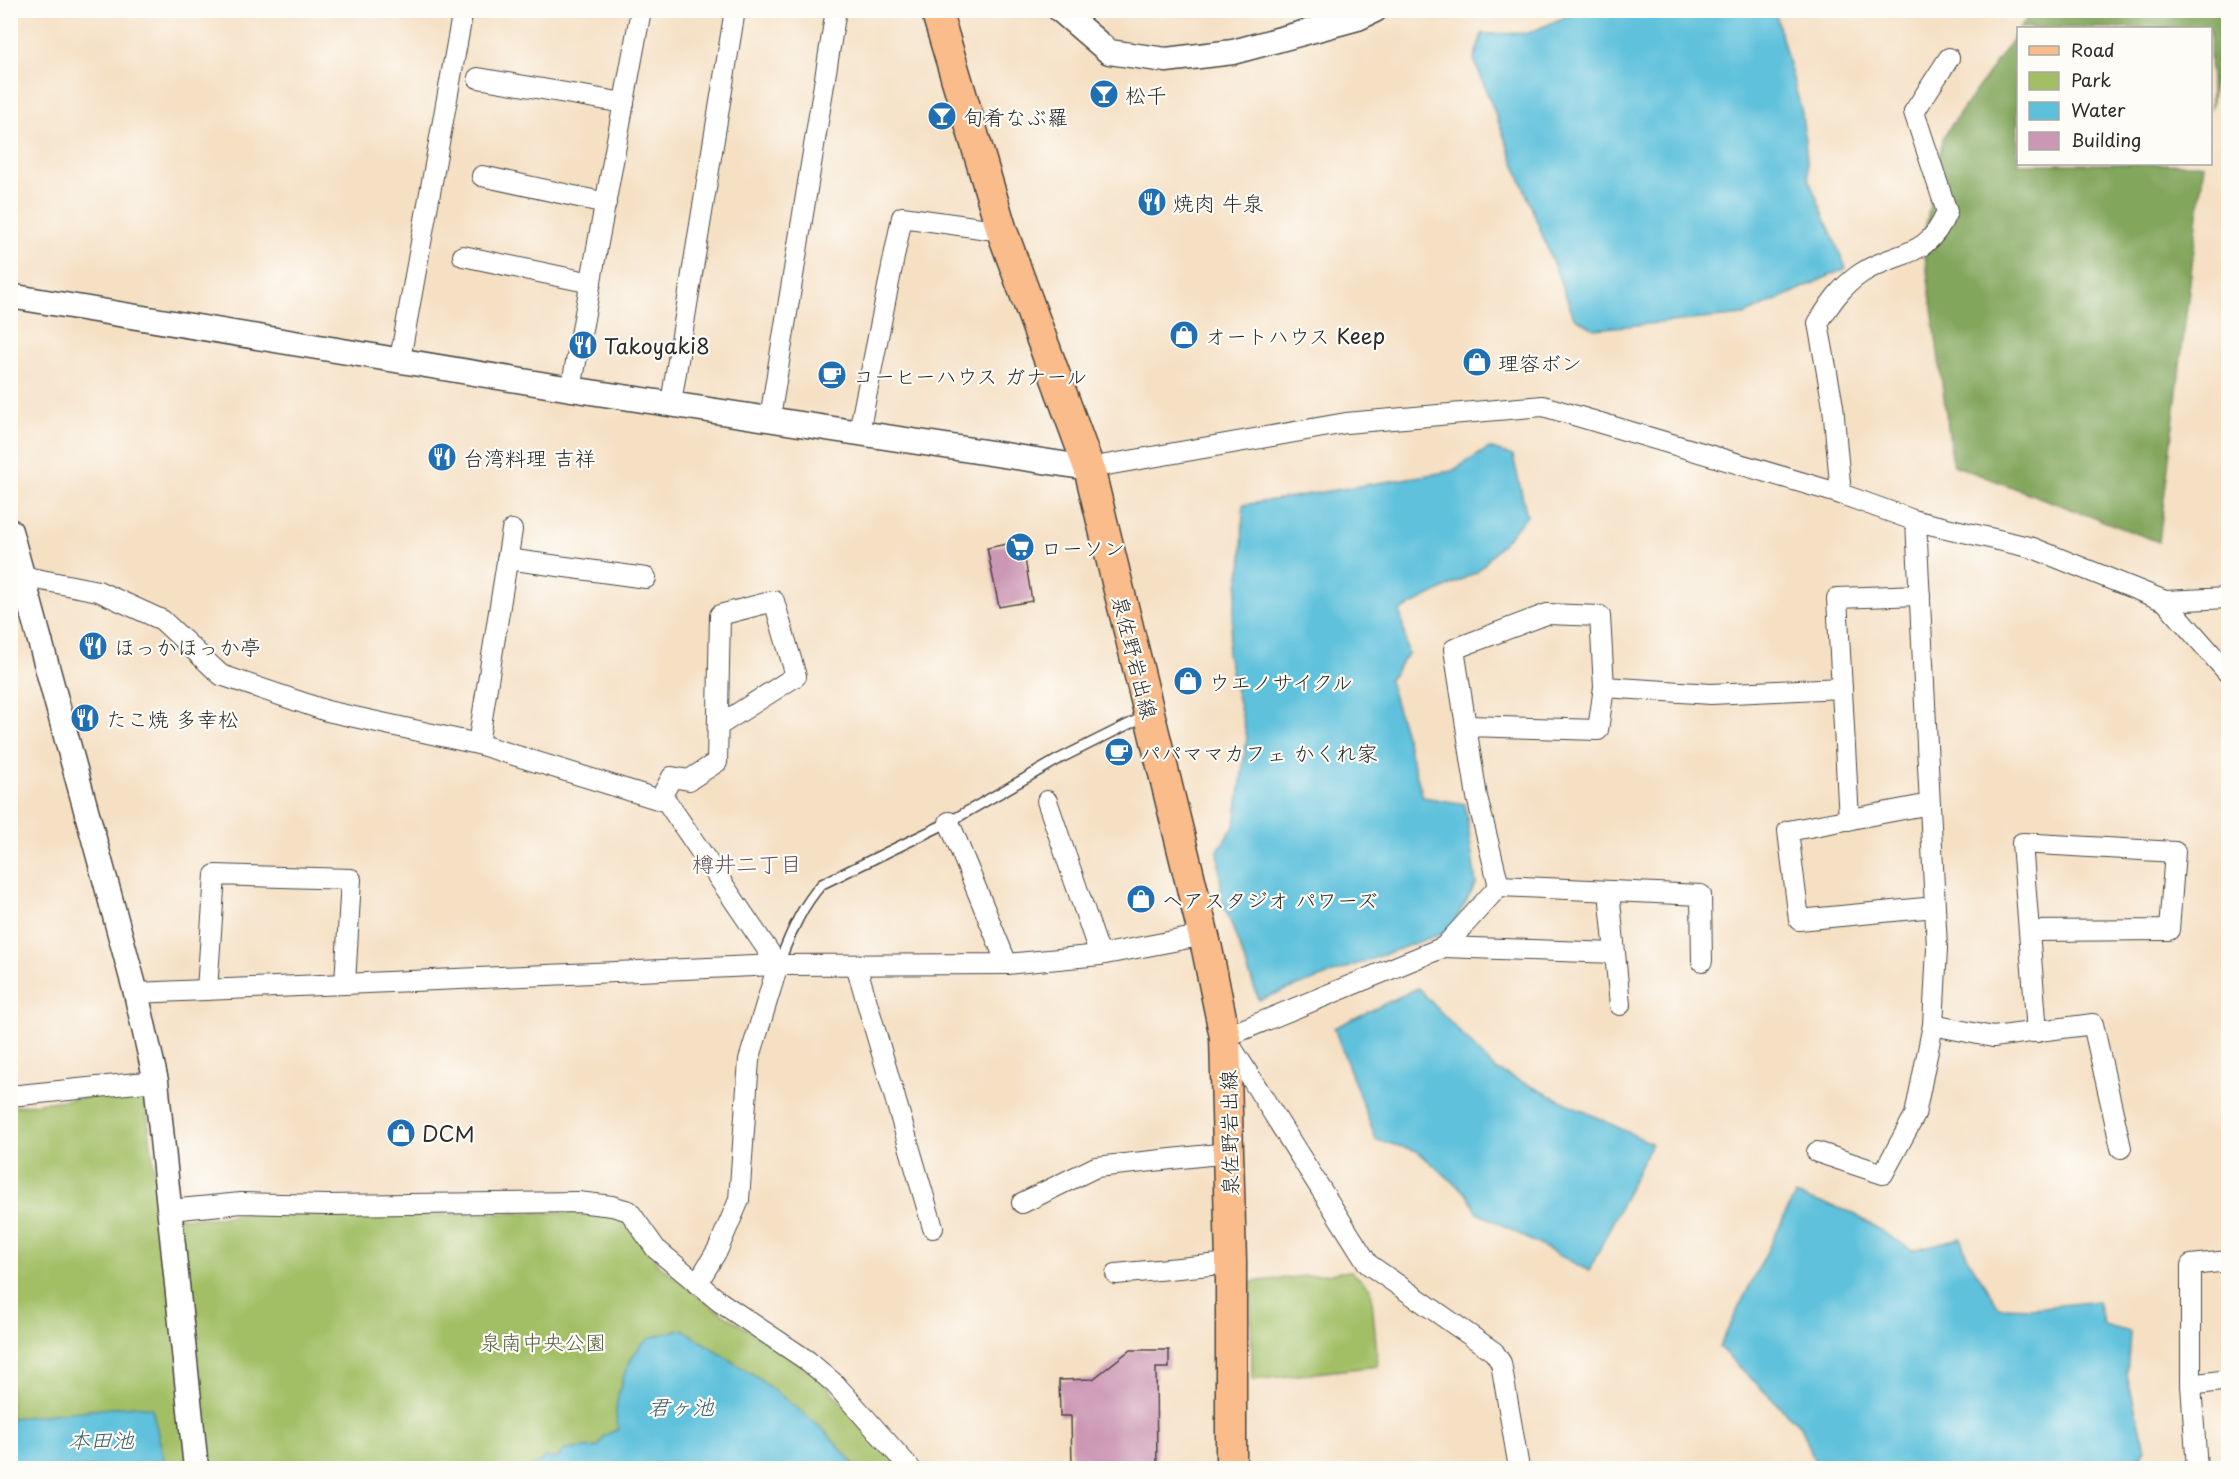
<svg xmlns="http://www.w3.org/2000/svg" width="2239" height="1479" font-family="'Playpen Sans','Klee One',sans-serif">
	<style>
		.green { fill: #a3bf66; stroke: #677548; stroke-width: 1.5 }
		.forest { fill: #82a65b; stroke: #566843; stroke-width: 1.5 }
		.water { fill: #5ec1dc; stroke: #447684; stroke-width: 1.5 }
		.building { fill: #cc97b4 }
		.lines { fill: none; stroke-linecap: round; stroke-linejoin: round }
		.service-casing { stroke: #494642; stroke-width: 12 }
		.minor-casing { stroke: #494642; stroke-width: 22 }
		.tertiary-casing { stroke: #494642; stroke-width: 27 }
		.primary-casing { stroke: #494642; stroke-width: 33 }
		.service { stroke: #fff; stroke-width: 9 }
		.minor { stroke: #fff; stroke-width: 20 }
		.tertiary { stroke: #fff; stroke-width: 24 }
		.primary { stroke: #f9bc8a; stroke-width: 30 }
		.labels { text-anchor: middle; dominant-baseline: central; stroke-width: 4.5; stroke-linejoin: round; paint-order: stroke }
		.poi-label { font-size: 21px; fill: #2b2b2b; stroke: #fdfcf7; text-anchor: start }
		.street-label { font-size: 21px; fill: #2b2b2b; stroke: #fdfcf7 }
		.park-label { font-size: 21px; fill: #555f40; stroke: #fdfcf7 }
		.neighbourhood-label { font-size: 22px; fill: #63515b; stroke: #fdfcf7 }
		.water-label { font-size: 22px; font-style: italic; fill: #3d6069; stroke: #fdfcf7 }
	</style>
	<rect width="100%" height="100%" fill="#fdfcf7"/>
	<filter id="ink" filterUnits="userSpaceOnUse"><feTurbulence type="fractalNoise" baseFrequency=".0167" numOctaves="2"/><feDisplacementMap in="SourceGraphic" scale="12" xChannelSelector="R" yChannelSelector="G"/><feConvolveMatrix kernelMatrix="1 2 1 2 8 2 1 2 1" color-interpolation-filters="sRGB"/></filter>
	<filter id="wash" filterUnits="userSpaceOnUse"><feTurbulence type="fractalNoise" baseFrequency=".008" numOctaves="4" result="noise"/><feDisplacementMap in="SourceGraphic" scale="24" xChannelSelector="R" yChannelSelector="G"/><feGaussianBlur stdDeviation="1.35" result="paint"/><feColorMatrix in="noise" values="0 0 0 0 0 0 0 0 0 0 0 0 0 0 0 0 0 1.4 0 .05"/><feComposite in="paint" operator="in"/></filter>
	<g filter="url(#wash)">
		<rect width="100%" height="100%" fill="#f5e0c4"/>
		<g class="green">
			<path d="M144,1090L160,1214L187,1218H217L243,1213L390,1216L546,1212L606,1213L623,1219L658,1264L711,1306L813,1372L904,1468H11L10,1107Z"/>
			<path d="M1351,1271L1371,1289L1378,1366L1252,1380L1251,1282Z"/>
		</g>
		<g class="forest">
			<path d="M2033,11H2222L2211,110L2210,28H2020Z"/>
			<path d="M2018,31V164H2204L2159,542L1953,465L1923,241L1943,137Z"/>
		</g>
		<g class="water">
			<path d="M1578,11H1775L1802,113L1809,180L1846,268L1744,315L1594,329L1574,317L1474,59L1482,34L1529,33Z"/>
			<path d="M1489,448L1513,456L1527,516L1477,572L1400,611L1408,654L1389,680L1423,797L1465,804L1476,884L1449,931L1259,1000L1222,899L1218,850L1235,825L1247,737L1227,654L1242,561L1243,505L1452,471Z"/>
			<path d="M1418,988L1495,1069L1651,1143L1589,1271L1477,1212L1468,1195L1417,1151L1376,1140L1334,1028Z"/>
			<path d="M1795,1195L1851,1212L1912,1250L1960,1238L1969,1261L1999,1307L2033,1308L2098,1301L2104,1325L2130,1332L2127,1375L2145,1449L2134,1468H1817L1802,1428L1719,1347Z"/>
			<path d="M677,1330H684L759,1379L807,1416L827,1433L857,1468H527L540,1463L544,1457L556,1459L564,1450L598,1447L605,1435L619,1429C610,1406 626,1356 646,1341C654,1335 668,1334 677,1330Z"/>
			<path d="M135,1406L152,1408L166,1468H11V1418C52,1415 93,1409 135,1406Z"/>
		</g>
		<g id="blocks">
			<g class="building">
				<path d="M1022,541L1032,601L999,607L987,548Z"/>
				<path d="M1130,1350H1169V1368H1156L1157,1468H1072L1071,1416H1060L1059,1380L1093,1379Z"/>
			</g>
		</g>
	</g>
	<g filter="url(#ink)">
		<use href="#blocks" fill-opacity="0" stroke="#494642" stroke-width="1.5"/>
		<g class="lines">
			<g class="service-casing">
				<path id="service" d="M778,965C790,936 800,908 822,884L949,822L1059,759L1145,716"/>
			</g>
			<g class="minor-casing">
				<g id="minor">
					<path d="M478,78L624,103"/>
					<path d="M482,176L606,203"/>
					<path d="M463,256L591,283"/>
					<path d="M400,359L463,10"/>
					<path d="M571,389L641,10"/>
					<path d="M671,403L735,10"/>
					<path d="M770,418L836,10"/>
					<path d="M859,432L902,217L1002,231"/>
					<path d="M1089,468L1346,423L1543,406L1841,494L1916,521L2033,548L2165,601L2228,598"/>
					<path d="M1841,494L1833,406L1818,323C1830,304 1841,287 1860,274C1897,249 1926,262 1947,212L1914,112L1949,58"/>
					<path d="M507,559L646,578"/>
					<path d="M21,576L98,591L162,620L221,675L327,711L478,744L667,802L778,965L749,1060L739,1200L718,1249L697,1284"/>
					<path d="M2165,601L2228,673"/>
					<path d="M1604,687L1711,694L1842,688"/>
					<path d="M1468,726L1598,730L1604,687L1600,616L1547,614L1454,649L1477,797L1499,886L1444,947L1225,1037L1368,1264L1494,1352L1501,1363L1519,1468"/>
					<path d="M478,744L512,530"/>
					<path d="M660,799L672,777L689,780L717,762L720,615L774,601L796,676L718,726"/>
					<path d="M1047,801L1100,955"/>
					<path d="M1930,804L1788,831L1799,920L1935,907"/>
					<path d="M1849,820L1837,598L1920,595"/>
					<path d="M949,822L1007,964"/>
					<path d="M1499,886L1701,895L1702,961"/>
					<path d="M1609,891L1620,1005"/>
					<path d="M2029,931L2169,930L2175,852L2022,843L2037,1032"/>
					<path d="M1444,947L1615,953"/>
					<path d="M856,965L933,1228"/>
					<path d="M207,990L215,875L351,879L345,984"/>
					<path d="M136,993L778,965L1007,964L1100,955L1205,935"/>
					<path d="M1933,1025L1993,1037L2093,1024L2121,1148"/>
					<path d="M10,1096L156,1081"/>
					<path d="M1817,1152L1883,1174L1915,1115L1933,1025L1937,948L1916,521"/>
					<path d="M1022,1203L1096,1167L1228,1153"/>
					<path d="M170,1210L241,1203L326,1205L578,1202L612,1206L629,1211L656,1249L720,1302L808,1361L835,1384L910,1468"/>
					<path d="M1116,1274L1231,1263"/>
					<path d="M2191,1385L2228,1380"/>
					<path d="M2197,1468L2191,1385V1265L2228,1261"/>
				</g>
			</g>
			<g class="tertiary-casing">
				<g id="tertiary">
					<path d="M1060,10L1109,52L1166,60L1233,52L1358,18L1375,10"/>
					<path d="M10,296L571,389L1089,468"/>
					<path d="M10,531L136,993L156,1081L196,1468"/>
				</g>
			</g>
			<g class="primary-casing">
				<path id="primary" d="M936,10L1002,231L1089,468L1207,949L1225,1037L1231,1263V1468"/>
			</g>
			<use href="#service" class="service"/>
			<use href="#minor" class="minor"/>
			<use href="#tertiary" class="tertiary"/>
			<use href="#primary" class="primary"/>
		</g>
	</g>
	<defs>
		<g id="bar-disc" transform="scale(1.5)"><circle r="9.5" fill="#1f6fb2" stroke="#fdfcf7"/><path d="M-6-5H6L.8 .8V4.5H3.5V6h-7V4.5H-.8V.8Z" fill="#fff"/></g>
		<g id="restaurant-disc" transform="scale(1.5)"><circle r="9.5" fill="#1f6fb2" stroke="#fdfcf7"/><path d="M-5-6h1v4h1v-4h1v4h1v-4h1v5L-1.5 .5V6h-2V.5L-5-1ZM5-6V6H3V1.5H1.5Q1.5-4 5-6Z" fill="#fff"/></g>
		<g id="shop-disc" transform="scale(1.5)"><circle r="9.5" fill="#1f6fb2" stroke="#fdfcf7"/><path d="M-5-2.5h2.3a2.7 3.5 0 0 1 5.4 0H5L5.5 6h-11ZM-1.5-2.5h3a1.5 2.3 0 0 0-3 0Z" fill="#fff"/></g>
		<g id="cafe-disc" transform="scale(1.5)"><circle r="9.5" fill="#1f6fb2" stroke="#fdfcf7"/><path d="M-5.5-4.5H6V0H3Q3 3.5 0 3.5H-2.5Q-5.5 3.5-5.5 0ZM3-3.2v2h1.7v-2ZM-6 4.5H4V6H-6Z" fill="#fff"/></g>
		<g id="supermarket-disc" transform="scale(1.5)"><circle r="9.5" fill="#1f6fb2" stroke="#fdfcf7"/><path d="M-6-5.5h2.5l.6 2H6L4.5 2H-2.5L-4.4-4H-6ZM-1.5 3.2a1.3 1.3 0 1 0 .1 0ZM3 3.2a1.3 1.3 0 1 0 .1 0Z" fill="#fff"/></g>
	</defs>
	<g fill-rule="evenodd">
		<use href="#bar-disc" x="1104" y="94"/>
		<use href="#bar-disc" x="942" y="116"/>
		<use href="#restaurant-disc" x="1152" y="202"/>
		<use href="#shop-disc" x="1184" y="335"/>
		<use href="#restaurant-disc" x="583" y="345"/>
		<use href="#shop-disc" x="1477" y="362"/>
		<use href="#cafe-disc" x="832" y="375"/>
		<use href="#restaurant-disc" x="442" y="457"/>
		<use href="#supermarket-disc" x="1020" y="547"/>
		<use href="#restaurant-disc" x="93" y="646"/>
		<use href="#shop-disc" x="1188" y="681"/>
		<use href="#restaurant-disc" x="85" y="718"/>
		<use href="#cafe-disc" x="1119" y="752"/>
		<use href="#shop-disc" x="1141" y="899"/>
		<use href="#shop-disc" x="401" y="1133"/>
	</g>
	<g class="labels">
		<g class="poi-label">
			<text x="1125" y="94">松千</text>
			<text x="963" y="116">旬肴なぶ羅</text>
			<text x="1173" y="202">焼肉 牛泉</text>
			<text x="1205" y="335">オートハウス Keep</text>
			<text x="604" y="345">Takoyaki8</text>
			<text x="1498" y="362">理容ボン</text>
			<text x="853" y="375">コーヒーハウス ガナール</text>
			<text x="463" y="457">台湾料理 吉祥</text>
			<text x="1041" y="547">ローソン</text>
			<text x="114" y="646">ほっかほっか亭</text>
			<text x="1209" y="681">ウエノサイクル</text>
			<text x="106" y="718">たこ焼 多幸松</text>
			<text x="1140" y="752">パパママカフェ かくれ家</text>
			<text x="1162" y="899">ヘアスタジオ パワーズ</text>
			<text x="422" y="1133">DCM</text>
		</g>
		<g class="street-label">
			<text transform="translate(1136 657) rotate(76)">泉佐野岩出線</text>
			<text transform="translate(1228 1133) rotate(-91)">泉佐野岩出線</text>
		</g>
		<g class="park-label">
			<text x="543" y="1341">泉南中央公園</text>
		</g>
		<g class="neighbourhood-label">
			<text x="747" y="862">樽井二丁目</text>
		</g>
		<g class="water-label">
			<text x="681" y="1405">君ヶ池</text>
			<text x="101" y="1438">本田池</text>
		</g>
	</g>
	<rect width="2239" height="1479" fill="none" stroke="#fdfcf7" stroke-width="36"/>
	<rect x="2017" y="27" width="195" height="138" fill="#fdfcf7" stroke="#a9a8a5" stroke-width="1.5"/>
	<rect x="2029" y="46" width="30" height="9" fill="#f9bc8a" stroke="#a9a8a5" stroke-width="1.5"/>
	<text x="2071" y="57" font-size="18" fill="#2b2b2b">Road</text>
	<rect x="2029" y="72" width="30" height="18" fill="#a3bf66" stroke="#a9a8a5" stroke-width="1.5"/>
	<text x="2071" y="87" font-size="18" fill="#2b2b2b">Park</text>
	<rect x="2029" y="102" width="30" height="18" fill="#5ec1dc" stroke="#a9a8a5" stroke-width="1.5"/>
	<text x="2071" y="117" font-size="18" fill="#2b2b2b">Water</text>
	<rect x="2029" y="132" width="30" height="18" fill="#cc97b4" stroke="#a9a8a5" stroke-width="1.5"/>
	<text x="2071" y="147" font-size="18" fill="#2b2b2b">Building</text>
</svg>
